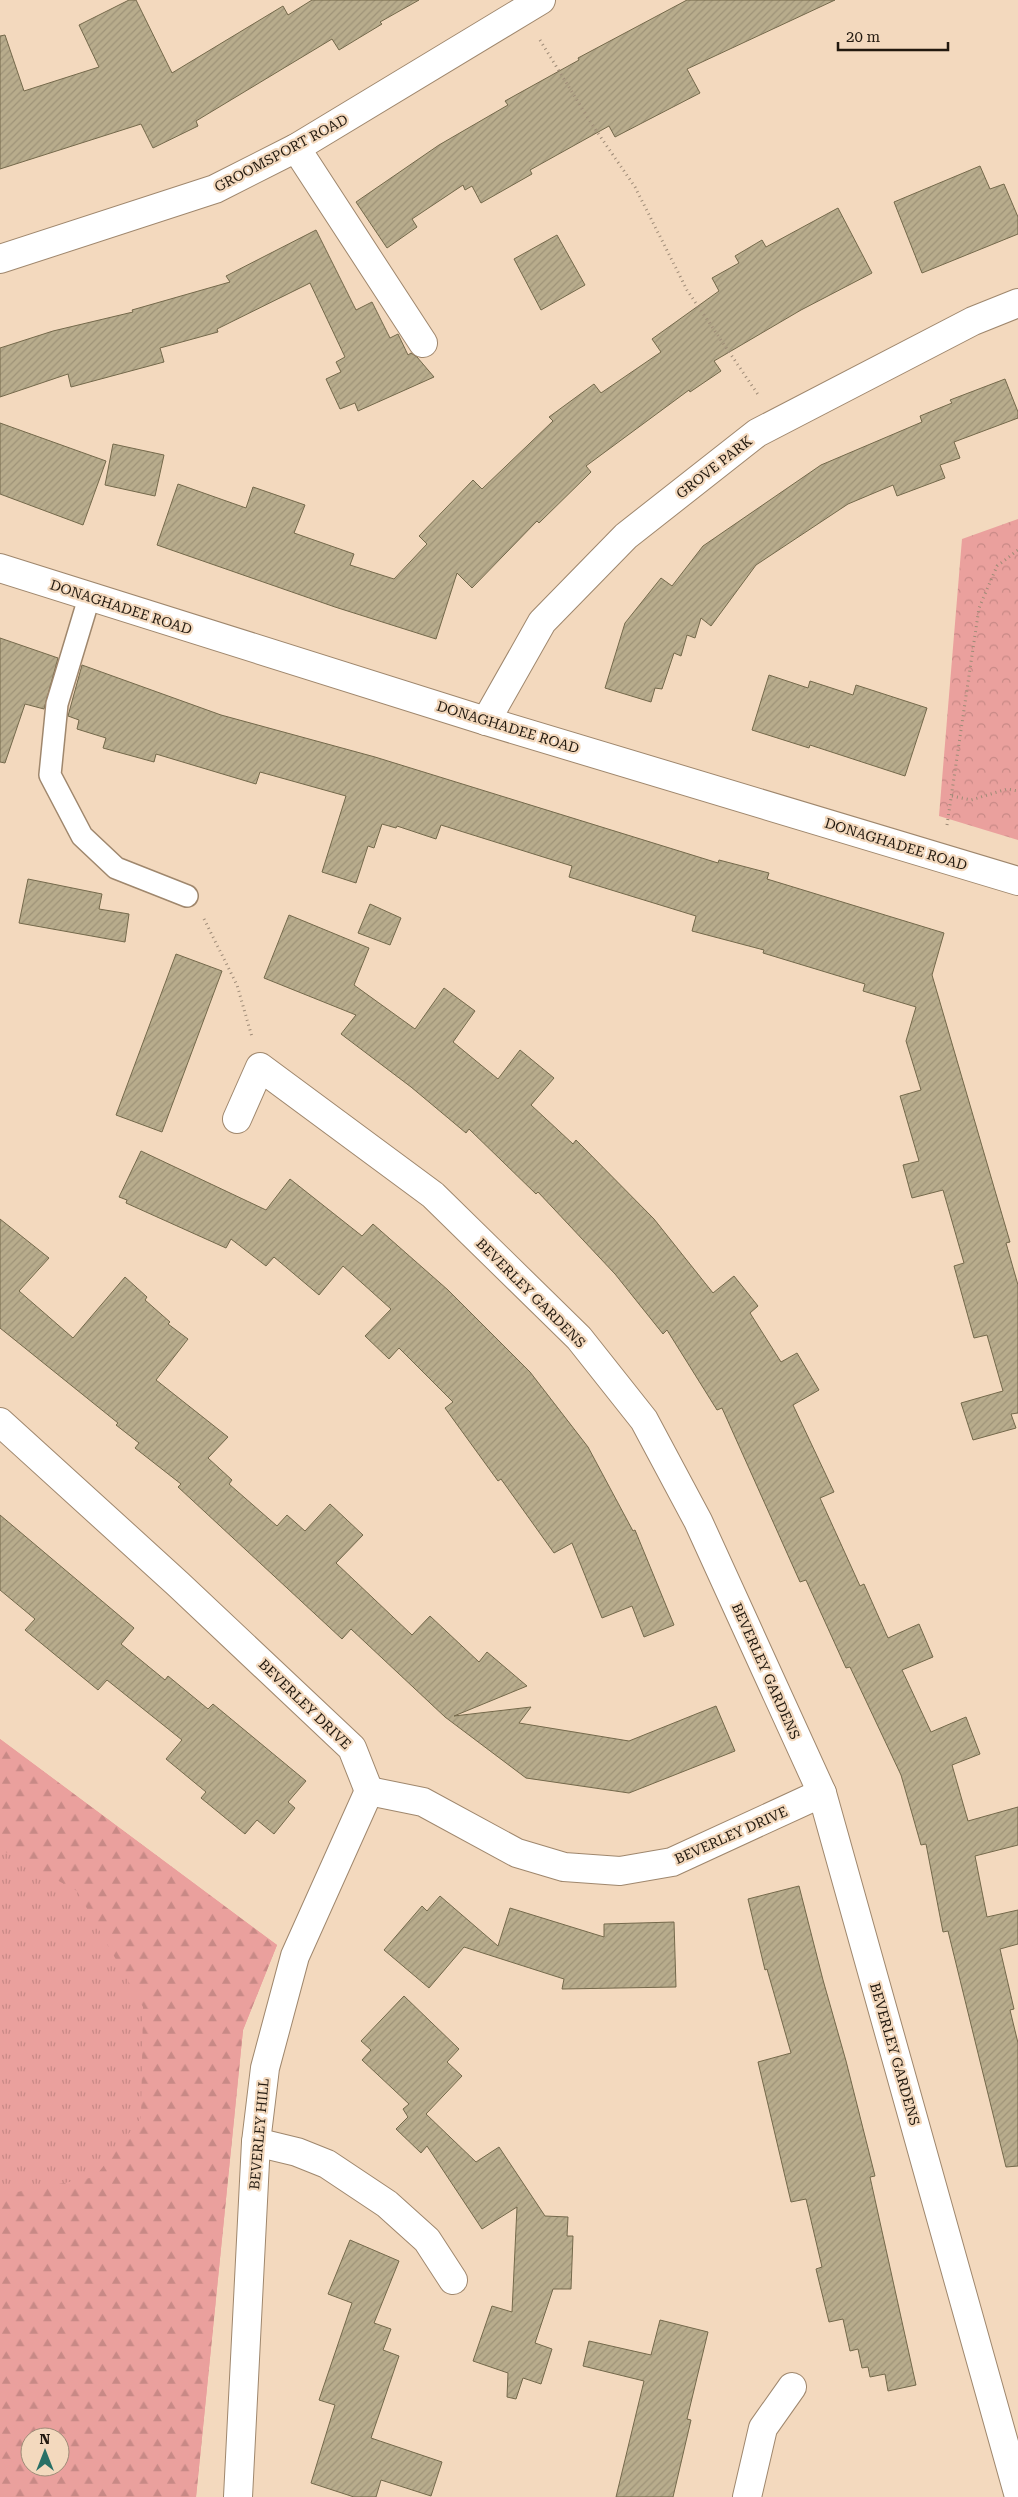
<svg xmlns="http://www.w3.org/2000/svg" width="1018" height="2497" font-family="'Roboto Serif',serif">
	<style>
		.grass { fill: url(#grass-tufts); fill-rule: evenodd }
		.forest { fill: url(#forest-firs); fill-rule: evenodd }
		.park { fill: url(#park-crowns) }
		.building { fill: url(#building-hatch); stroke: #74694b }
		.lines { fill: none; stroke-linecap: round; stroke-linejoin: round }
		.lane-casing { stroke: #9f876d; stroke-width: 24 }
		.street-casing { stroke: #9f876d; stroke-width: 30 }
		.secondary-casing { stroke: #9f876d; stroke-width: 30 }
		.path { stroke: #9e8b77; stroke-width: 3; stroke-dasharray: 1 4; stroke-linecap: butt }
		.lane { stroke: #fff; stroke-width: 21 }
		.street { stroke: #fff; stroke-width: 28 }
		.secondary { stroke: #fff; stroke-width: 28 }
		.labels { text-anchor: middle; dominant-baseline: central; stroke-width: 4.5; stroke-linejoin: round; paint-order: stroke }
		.street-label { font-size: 14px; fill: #22190f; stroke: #f3d9be }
	</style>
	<defs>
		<pattern id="grass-tufts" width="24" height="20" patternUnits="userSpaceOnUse" patternTransform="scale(1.25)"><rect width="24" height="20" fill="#eaa09d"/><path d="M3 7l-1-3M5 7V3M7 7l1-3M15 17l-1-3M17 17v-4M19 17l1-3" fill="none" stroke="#c88986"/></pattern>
		<pattern id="forest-firs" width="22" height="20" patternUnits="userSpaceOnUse" patternTransform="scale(1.25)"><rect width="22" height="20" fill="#eaa09d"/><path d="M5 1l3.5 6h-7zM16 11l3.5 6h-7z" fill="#c88986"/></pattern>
		<pattern id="park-crowns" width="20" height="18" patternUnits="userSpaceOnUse" patternTransform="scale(1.25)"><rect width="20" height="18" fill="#eaa09d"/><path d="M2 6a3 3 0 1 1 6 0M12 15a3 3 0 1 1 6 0" fill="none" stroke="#c88986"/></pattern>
		<pattern id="building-hatch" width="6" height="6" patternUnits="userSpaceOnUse" patternTransform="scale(1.25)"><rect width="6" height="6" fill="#b8ac8c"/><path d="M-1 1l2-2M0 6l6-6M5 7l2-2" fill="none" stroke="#9e9378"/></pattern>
	</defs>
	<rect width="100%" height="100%" fill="#f3d9be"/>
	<path class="grass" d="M0,1739L277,1945L243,2030L196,2497H0ZM30,2437H60V2467H30Z"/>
	<path class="forest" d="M0,1739L277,1945L243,2030L196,2497H0V2200L7,2194L95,2177L141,2118L143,2007L77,1891L0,1849ZM30,2437H60V2467H30Z"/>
	<path class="park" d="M1018,519V840L939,816L962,539Z"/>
	<g class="building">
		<path d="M129,0H136L172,73L283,6L288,15L312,0H419L380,22L382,24L339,50L332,39L196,121L198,126L153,148L141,124L0,169V36L5,35L24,91L99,67L79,25Z"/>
		<path d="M687,0H835L687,69L700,93L615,137L609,126L530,170L532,174L481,203L472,186L465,190L463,185L412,219L417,227L387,248L356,202L439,145L508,105L505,101L579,60L578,58Z"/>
		<path d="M980,166L990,189L1004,184L1018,217V234L922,273L894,202Z"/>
		<path d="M838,208L872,273L801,310L714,361L721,371L690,392L689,390L586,466L591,472L539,523L537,521L472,588L457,573L436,639L335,607L157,545L178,484L246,508L253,487L305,505L294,533L354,554L350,565L394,579L427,544L419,536L473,480L482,489L553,421L549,417L594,384L601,393L661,352L652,339L719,291L712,278L739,263L735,256L762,240L766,247Z"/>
		<path d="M316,230L356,310L372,302L390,338L398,334L408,355L411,353L417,357L434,377L358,411L355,403L340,409L326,379L341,372L336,362L345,357L310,283L217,329L218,332L160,348L164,362L71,387L68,374L0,397V348L53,331L133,312L132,310L230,282L226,276Z"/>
		<path d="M557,235L585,285L541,310L514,259Z"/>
		<path d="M1005,379L1018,412V418L954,442L960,458L940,465L945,478L897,496L893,485L848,504L756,565L711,626L701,618L695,638L687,635L681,656L674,653L662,689L655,688L651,702L605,688L625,623L661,578L672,586L703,546L821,465L922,422L920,416L952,403L950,400Z"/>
		<path d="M0,423L106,461L83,525L0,494Z"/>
		<path d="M113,444L164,455L155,496L105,485Z"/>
		<path d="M0,638L58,658L44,709L25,704L5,763L0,762Z"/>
		<path d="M82,665L221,715L375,757L718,863L719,860L769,873L767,879L944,933L932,975L1010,1242L1006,1243L1018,1285V1413L1011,1414L1016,1428L973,1440L961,1403L1003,1391L987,1335L974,1338L954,1266L964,1263L943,1190L912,1198L903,1165L919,1161L900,1096L921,1090L906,1041L916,1007L863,991L865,984L763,953L764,950L692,931L696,916L569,877L572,866L441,825L436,839L397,826L396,828L382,824L374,848L368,846L356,883L322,872L346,796L260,772L256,784L156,754L154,762L103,748L106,738L77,729L79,720L68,716Z"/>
		<path d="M769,675L808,688L810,681L853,695L856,685L927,708L905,776L810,745L809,748L752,730Z"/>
		<path d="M28,879L102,894L99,909L129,914L125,942L19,923Z"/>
		<path d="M370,904L401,918L390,945L358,933Z"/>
		<path d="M289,915L369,948L354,985L415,1029L444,988L475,1011L453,1042L498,1079L520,1050L554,1078L531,1105L573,1144L576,1140L654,1219L713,1293L734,1276L758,1306L750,1313L781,1362L797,1353L819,1390L793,1405L834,1492L820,1498L860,1586L864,1584L888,1638L919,1624L933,1657L902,1670L931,1732L966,1717L980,1754L952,1765L968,1821L1018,1807V1845L975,1856L987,1917L1018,1910V1944L1000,1949L1014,2009L1010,2010L1018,2043V2166L1006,2167L948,1931L943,1932L926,1844L921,1845L901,1775L850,1667L846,1668L806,1580L800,1582L722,1408L717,1410L667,1330L663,1334L615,1274L538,1192L536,1194L469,1129L466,1133L411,1087L341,1034L356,1015L264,978Z"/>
		<path d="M176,954L222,971L162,1132L116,1115Z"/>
		<path d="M141,1151L266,1210L290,1179L362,1236L373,1224L448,1290L530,1372L588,1447L633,1531L635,1530L674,1625L644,1637L632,1606L602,1618L572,1543L554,1553L501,1479L498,1481L445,1408L453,1402L399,1348L389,1359L365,1336L391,1309L343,1266L319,1295L274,1257L266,1266L231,1239L226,1248L126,1203L127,1200L119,1197Z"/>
		<path d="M0,1219L49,1258L19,1291L73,1338L125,1277L147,1297L145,1300L170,1322L168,1324L188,1339L156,1380L228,1437L208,1458L232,1480L229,1484L277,1526L287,1515L305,1531L330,1504L363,1535L336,1563L412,1635L430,1616L479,1662L487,1652L527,1686L454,1716L531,1707L519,1723L629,1741L716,1706L735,1751L629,1793L526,1778L445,1717L351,1629L342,1639L178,1487L181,1484L135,1448L139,1443L116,1425L118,1423L0,1328Z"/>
		<path d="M0,1515L134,1628L121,1644L165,1680L168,1676L208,1709L213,1704L306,1781L288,1802L295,1808L274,1834L257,1820L245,1834L201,1798L206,1792L166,1759L182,1740L107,1680L98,1690L25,1630L35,1619L0,1590Z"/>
		<path d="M799,1886L823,1980L846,2061L875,2176L870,2177L916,2385L888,2391L885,2374L870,2377L868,2367L862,2368L858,2349L850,2351L843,2319L829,2322L816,2269L822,2267L806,2199L791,2202L758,2062L791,2053L767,1969L765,1970L748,1899Z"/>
		<path d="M440,1896L498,1946L510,1908L604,1937V1924L674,1922L676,1987L562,1989L564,1979L464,1947L429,1988L384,1950L422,1906L427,1911Z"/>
		<path d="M404,1996L459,2049L447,2062L462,2076L426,2114L476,2162L499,2147L545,2216L568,2217L567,2236H573L571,2289H553L535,2343L552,2349L541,2384L523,2378L516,2399L507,2397L508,2373L473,2361L492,2306L512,2312L517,2207L482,2229L427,2146L421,2153L396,2129L408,2117L403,2109L409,2104L362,2060L371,2050L361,2041Z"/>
		<path d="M350,2240L399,2261L374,2323L391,2329L383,2350L399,2356L371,2438L442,2462L431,2496L381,2480L376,2497H354L311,2483L335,2405L319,2400L352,2303L328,2294Z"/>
		<path d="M660,2320L708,2332L687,2419L691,2420L673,2497H616L644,2381L583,2366L589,2341L651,2355Z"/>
	</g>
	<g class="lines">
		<g class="lane-casing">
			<path id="lane" d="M89,598L57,704L50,775L82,836L116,868L187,896"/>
		</g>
		<g class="street-casing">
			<g id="street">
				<path d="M296,148L423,343"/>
				<path d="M486,721L542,622L626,536L757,433L973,321L1018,303"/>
				<path d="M237,1119L260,1067L433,1195L579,1338L644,1420L698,1521L822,1793L1018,2493"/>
				<path d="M0,1422L178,1584L352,1748L369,1791"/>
				<path d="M369,1791L423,1802L517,1853L564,1867L620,1871L672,1862L822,1793"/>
				<path d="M256,2142L297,2152L327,2164L387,2204L427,2240L453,2280"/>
				<path d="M238,2497L256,2142L265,2068L295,1956L369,1791"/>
				<path d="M747,2497L763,2428L792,2387"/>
			</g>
		</g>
		<g class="secondary-casing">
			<g id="secondary">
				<path d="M0,259L215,189L296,148L541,0"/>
				<path d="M0,568L486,721L1018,881"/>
			</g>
		</g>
		<g class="path">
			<path d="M540,40L591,123L635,187L687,290L759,396"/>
			<path d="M952,796L971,800L1007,789L1018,791"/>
			<path d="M947,825L979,608L997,566L1018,550"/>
			<path d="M204,919L237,985L252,1037"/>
		</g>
		<use href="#lane" class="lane"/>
		<use href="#street" class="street"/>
		<use href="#secondary" class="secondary"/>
	</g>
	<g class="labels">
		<g class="street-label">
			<text transform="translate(281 153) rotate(-28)">GROOMSPORT ROAD</text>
			<text transform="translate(714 467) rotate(-38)">GROVE PARK</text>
			<text transform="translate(121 607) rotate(18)">DONAGHADEE ROAD</text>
			<text transform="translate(508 727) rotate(17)">DONAGHADEE ROAD</text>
			<text transform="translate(896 844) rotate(17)">DONAGHADEE ROAD</text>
			<text transform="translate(531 1293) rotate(45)">BEVERLEY GARDENS</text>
			<text transform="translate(766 1671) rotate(66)">BEVERLEY GARDENS</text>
			<text transform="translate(305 1704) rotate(44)">BEVERLEY DRIVE</text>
			<text transform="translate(731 1835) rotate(-24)">BEVERLEY DRIVE</text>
			<text transform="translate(895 2054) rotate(74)">BEVERLEY GARDENS</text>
			<text transform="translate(259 2134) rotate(-85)">BEVERLEY HILL</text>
		</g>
	</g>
	<g transform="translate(45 2452)"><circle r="24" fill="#f3d9be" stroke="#9f8c78"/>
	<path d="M0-4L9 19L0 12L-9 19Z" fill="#297066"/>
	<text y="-8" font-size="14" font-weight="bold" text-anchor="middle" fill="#22190f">N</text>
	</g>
	<path d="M838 42v8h110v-8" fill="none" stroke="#22190f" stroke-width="2.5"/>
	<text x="846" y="42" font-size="15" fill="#22190f" stroke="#f3d9be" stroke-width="4" paint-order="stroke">20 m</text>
</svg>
